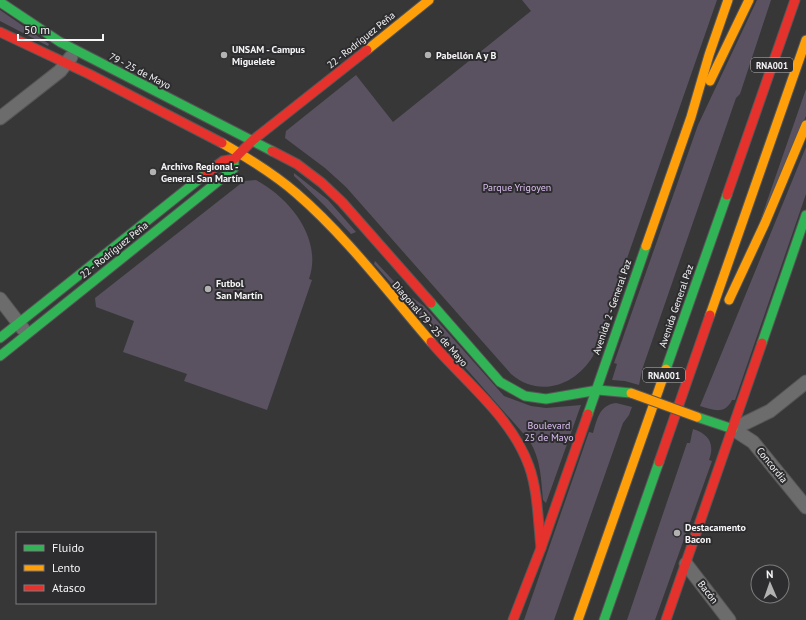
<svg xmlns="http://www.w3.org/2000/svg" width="806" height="620" font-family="'PT Sans',sans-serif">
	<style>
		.green { fill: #5a5261 }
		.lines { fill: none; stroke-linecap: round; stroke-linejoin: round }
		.street-casing { stroke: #565656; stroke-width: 15 }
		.fast-casing { stroke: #565656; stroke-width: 11 }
		.slow-casing { stroke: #565656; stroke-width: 11 }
		.jam-casing { stroke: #565656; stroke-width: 11 }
		.street { stroke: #6d6c6d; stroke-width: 13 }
		.fast { stroke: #30b455; stroke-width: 9 }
		.slow { stroke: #ff9f0a; stroke-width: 9 }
		.jam { stroke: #e5322d; stroke-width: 9 }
		.slow-bridge-casing { stroke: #565656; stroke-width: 11; stroke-linecap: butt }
		.slow-bridge { stroke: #ff9f0a; stroke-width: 9 }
		.poi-dot { fill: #b2b2b3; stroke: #2d2c2e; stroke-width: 1.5 }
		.labels { text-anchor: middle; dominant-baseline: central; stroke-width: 4; stroke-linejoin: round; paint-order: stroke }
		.shield { fill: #2d2c2e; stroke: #b9b8ba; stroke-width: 1 }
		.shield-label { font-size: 9px; font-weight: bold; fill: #f5f4f6 }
		.street-label { font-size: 10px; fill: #f5f4f6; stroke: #2d2c2e }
		.poi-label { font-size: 10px; font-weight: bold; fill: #f5f4f6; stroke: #2d2c2e; text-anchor: start }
		.park-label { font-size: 10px; fill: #ddc1f3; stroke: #2d2c2e }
	</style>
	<rect width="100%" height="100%" fill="#373737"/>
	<g class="green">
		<path d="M522,0H717L593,356C575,386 539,398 511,374L346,187L325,168L285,138L286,131L356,75L393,122L531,11Z"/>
		<path d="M757,0H771L740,94L736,98L642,370L639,385L625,381L612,380L617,364L614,363L698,125Z"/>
		<path d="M0,10L49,44L48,46L0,21Z"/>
		<path d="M806,89V116L759,224Z"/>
		<path d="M806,147V194L735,400H732C725,415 713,410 700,406Z"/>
		<path d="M294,173L328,200L356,232L351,234L324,205L294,176Z"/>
		<path d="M256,180C290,198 323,239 309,279L312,280L267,410L184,381L187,374L123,352L134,321L96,307L95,298L244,181Z"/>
		<path d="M375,261L402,290L424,306L504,396L531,406L546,408L581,405L546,503L543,500C541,479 541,459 529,440L376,266L374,264Z"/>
		<path d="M616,403L632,407L629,415L623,423L554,620H524L589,432L593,433C597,420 599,405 616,403Z"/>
		<path d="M693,429C709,434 715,444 709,460L712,461L655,620H627L687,443H690Z"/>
	</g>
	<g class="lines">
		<g class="street-casing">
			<g id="street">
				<path d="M0,118L60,71L71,57"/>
				<path d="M0,299L23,329"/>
				<path d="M733,429L753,442L806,507"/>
				<path d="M733,429L770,411L806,382"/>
				<path d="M686,564L729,620"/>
			</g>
		</g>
		<g class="fast-casing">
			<g id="fast">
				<path d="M0,2L60,42L272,151"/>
				<path d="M431,303L500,382L525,396L546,399L598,390L631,393"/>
				<path d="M0,338L207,173"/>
				<path d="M762,343L806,215"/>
				<path d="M0,356L231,171L234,168V159"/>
				<path d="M666,369L727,195"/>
				<path d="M588,414L646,246"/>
				<path d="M697,417L733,429"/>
				<path d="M604,620L659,462"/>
			</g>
		</g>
		<g class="slow-casing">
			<g id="slow">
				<path d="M367,50L429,0"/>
				<path d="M710,81L749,0"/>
				<path d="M222,143C248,158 273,173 296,193C345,235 388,292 431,342"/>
				<path d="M646,246L691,117L709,55L728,0"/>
				<path d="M729,300L765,223L806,125"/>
				<path d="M710,315L806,40"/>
				<path d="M578,620L666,369"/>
			</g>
		</g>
		<g class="jam-casing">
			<g id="jam">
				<path d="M0,32L89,74L222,143"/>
				<path d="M272,151L297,164L322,183L342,202L431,303"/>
				<path d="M207,173L223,161L234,159L253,140L367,50"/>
				<path d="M727,195L795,0"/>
				<path d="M431,342C464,381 511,416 529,466C538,491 538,522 541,548"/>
				<path d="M659,462L710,315"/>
				<path d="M513,620L541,548L588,414"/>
				<path d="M666,620L762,343"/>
			</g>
		</g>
		<use href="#street" class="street"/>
		<use href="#fast" class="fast"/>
		<use href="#slow" class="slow"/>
		<use href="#jam" class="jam"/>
		<g class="slow-bridge-casing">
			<path id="slow-bridge" d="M631,393L697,417"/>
		</g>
		<use href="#slow-bridge" class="slow-bridge"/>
	</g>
	<g class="poi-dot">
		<circle cx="224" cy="55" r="4"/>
		<circle cx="428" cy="55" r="4"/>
		<circle cx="153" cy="172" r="4"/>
		<circle cx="208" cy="289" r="4"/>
		<circle cx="677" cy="533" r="4"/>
	</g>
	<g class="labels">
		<g class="shield">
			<rect x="751" y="58" width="42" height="14" rx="3"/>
			<rect x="643" y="368" width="42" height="14" rx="3"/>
		</g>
		<g class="shield-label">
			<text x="772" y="65">RNA001</text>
			<text x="664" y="375">RNA001</text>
		</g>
		<g class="street-label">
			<text transform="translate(361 40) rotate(-39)">22 - Rodríguez Peña</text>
			<text transform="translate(140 71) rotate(27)">79 - 25 de Mayo</text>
			<text transform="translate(114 250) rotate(-39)">22 - Rodríguez Peña</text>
			<text transform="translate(676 306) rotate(-71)">Avenida General Paz</text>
			<text transform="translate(612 307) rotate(-71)">Avenida 2 - General Paz</text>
			<text transform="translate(430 324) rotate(49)">Diagonal 79 - 25 de Mayo</text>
			<text transform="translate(772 465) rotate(51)">Concordia</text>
			<text transform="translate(708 592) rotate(52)">Bacón</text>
		</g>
		<g class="poi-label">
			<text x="232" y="49">UNSAM - Campus<tspan x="232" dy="12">Miguelete</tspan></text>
			<text x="436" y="55">Pabellón A y B</text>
			<text x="161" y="166">Archivo Regional -<tspan x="161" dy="12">General San Martín</tspan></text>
			<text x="216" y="283">Futbol<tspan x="216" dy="12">San Martín</tspan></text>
			<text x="685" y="527">Destacamento<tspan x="685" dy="12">Bacon</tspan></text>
		</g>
		<g class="park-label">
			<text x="517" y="187">Parque Yrigoyen</text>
			<text x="549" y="425">Boulevard<tspan x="549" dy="12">25 de Mayo</tspan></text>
		</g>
	</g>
	<rect x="16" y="532" width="140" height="72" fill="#2d2c2e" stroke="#7d7c7e"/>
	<rect x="24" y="545" width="20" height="6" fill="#30b455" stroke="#7d7c7e"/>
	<text x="52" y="552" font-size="12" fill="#f5f4f6">Fluido</text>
	<rect x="24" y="565" width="20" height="6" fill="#ff9f0a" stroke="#7d7c7e"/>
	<text x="52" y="572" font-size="12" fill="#f5f4f6">Lento</text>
	<rect x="24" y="585" width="20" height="6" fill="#e5322d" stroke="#7d7c7e"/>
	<text x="52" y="592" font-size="12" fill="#f5f4f6">Atasco</text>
	<g transform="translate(770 584) rotate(358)"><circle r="19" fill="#2d2c2e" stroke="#7d7c7e"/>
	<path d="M0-3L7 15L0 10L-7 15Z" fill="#b2b2b3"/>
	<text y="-6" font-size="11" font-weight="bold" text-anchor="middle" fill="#f5f4f6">N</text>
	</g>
	<path d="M18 34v6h85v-6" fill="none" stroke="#f5f4f6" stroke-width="2"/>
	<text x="24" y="34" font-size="12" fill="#f5f4f6" stroke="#2d2c2e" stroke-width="3" paint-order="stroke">50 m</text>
</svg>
